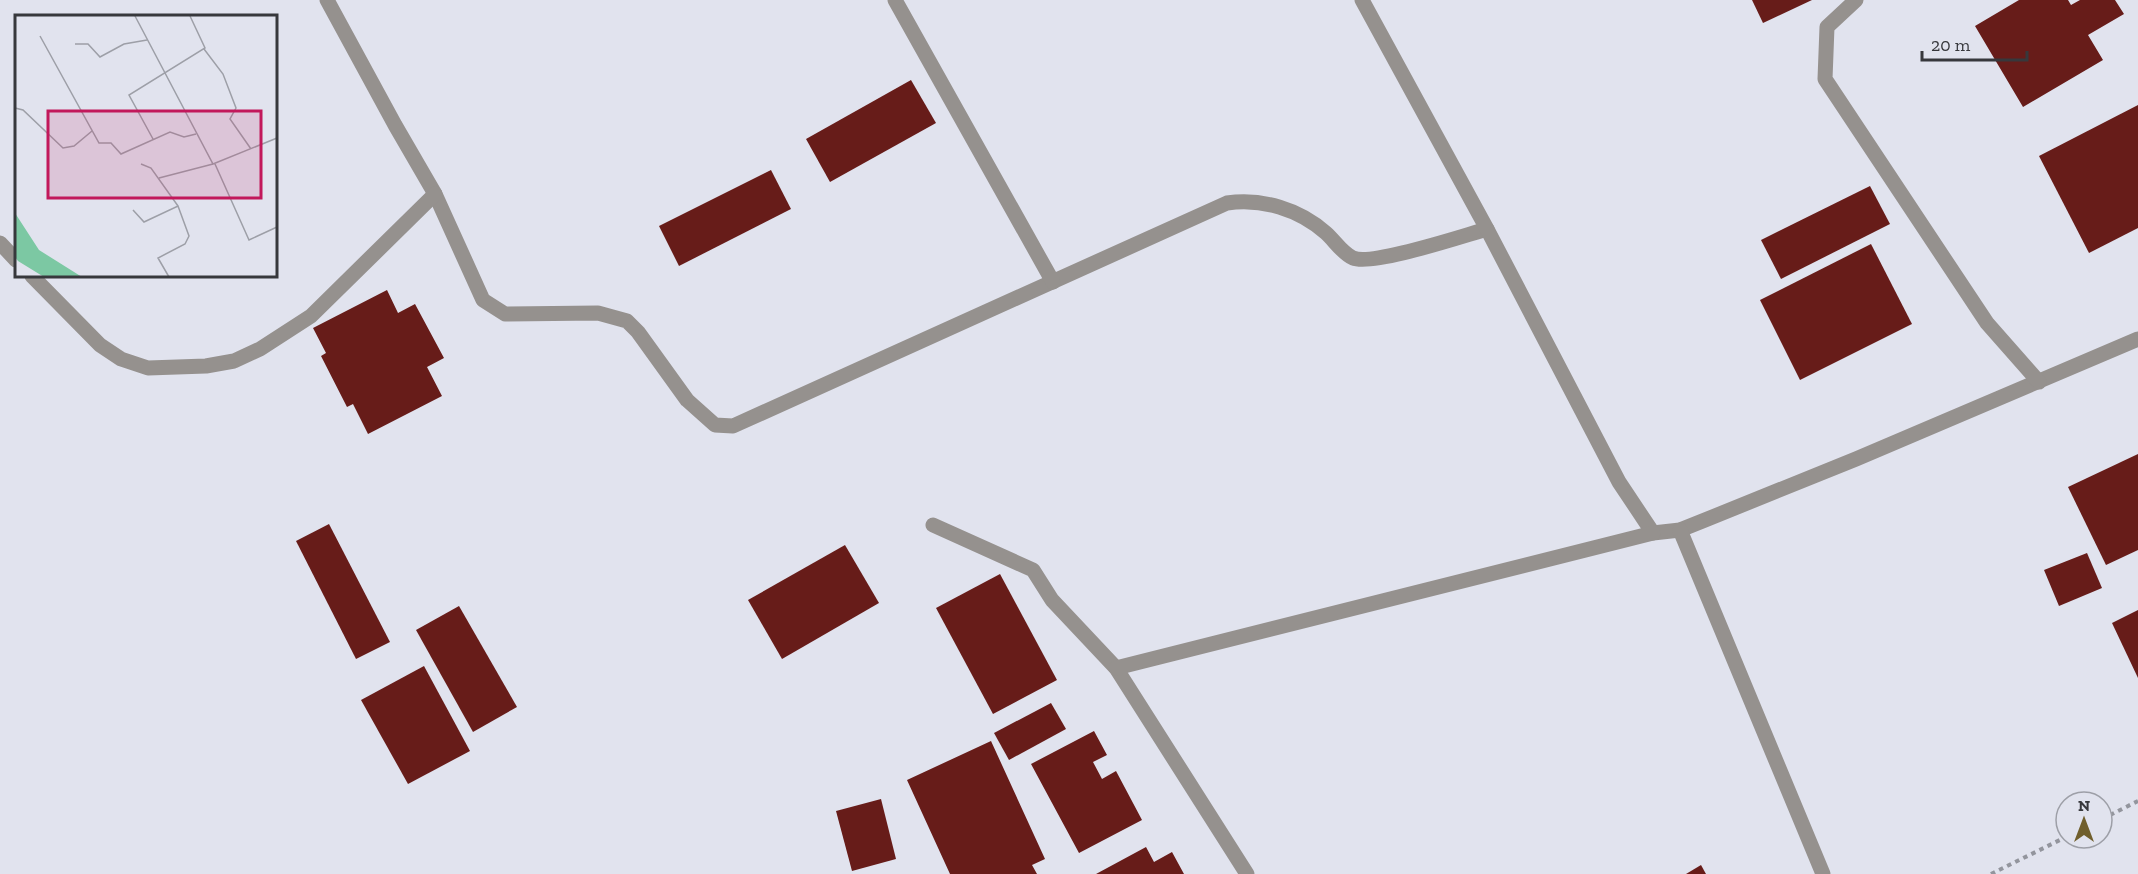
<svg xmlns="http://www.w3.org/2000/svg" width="2138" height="874" font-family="'Zilla Slab',serif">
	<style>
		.building { fill: #671c19 }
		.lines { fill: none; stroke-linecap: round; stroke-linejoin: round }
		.path { stroke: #93959d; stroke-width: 4; stroke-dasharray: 4.5 4.5; stroke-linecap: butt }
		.minor { stroke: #95918e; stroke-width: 15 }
		.inset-road { fill: none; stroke: #9d9fa7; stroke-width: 1.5 }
		.view { fill: #c2185b; fill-opacity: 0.15; stroke: #c2185b; stroke-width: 3 }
		.inset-edge { fill: none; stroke: #37383c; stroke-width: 3 }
	</style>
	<rect width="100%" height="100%" fill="#e1e3ee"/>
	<g class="building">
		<path d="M1752,0H1812L1763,23Z"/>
		<path d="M2019,0H2068L2071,5L2080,0H2115L2124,14L2088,35L2103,60L2023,107L1975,26Z"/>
		<path d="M911,80L936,123L830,182L806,139Z"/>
		<path d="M2138,105V228L2089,253L2039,156Z"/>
		<path d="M771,170L791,209L679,266L659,226Z"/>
		<path d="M1870,186L1890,224L1781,279L1761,240Z"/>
		<path d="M1871,244L1912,324L1800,380L1760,300Z"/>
		<path d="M387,290L398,313L415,304L444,358L427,367L442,396L368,434L353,404L347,407L321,356L326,353L313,328Z"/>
		<path d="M2138,454V550L2106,565L2068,487Z"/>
		<path d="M329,524L390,642L356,659L296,541Z"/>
		<path d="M845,545L879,603L782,659L748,600Z"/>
		<path d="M2087,553L2102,588L2059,606L2044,570Z"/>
		<path d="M1000,574L1057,680L993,714L936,608Z"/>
		<path d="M459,606L517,707L473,732L416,630Z"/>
		<path d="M2138,610V678L2112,623Z"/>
		<path d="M424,666L470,751L408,784L361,700Z"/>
		<path d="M1051,703L1066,729L1009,760L994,733Z"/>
		<path d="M1094,731L1107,755L1093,762L1102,779L1116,771L1142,820L1079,853L1031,764Z"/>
		<path d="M991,741L1045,859L1032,865L1037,874H950L907,780Z"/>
		<path d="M881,799L896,859L852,871L836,811Z"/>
		<path d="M1146,847L1154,862L1172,852L1184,874H1096Z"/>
		<path d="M1701,865L1706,874H1686Z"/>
	</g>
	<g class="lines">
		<g class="path">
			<path d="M2102,819L2138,801"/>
			<path d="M1991,874L2066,837"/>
		</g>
		<g class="minor">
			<path d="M327,0L395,125L435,194L483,300L505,314L598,313L627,321L638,332L687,400L715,425L733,426L1227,203C1262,198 1299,209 1326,233C1335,241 1342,253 1353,258C1373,266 1462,236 1487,229"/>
			<path d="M895,0L1053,282"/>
			<path d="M1362,0L1487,229L1619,482L1653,533L1680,530L1705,520L1856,459L2138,339"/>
			<path d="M1856,0L1827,27L1825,79L1987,323L2039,382"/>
			<path d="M0,243L16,260"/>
			<path d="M32,276L100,345L121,359L148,368L206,366L234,361L260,349L311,316L435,194"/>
			<path d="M933,525L1033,570L1052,600L1116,668L1247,874"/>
			<path d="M1680,530L1823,874"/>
			<path d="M1116,668L1653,533"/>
		</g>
	</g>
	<g transform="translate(15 15)">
		<rect width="262" height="262" fill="#e1e3ee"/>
		<path d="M0,198L24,235L67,262H29L3,246L0,242Z" fill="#7cc8a3"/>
		<path class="inset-road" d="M120,1L198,149L262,123M25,21L84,128H96L106,139L155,117L169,122L181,119M60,29H73L85,42L109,29L132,25M189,34L208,59L221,93L215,104L236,134M0,93L8,95L48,133L59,131L77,116M138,124L114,80L190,33L175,1M126,149L136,153L163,191M200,149L234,225L262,212M144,163L198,149M118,195L129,207L163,191L174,221L170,229L143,243L154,262"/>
		<path class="view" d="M33,96H246V183H33Z"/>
		<rect width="262" height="262" class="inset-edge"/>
	</g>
	<g transform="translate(2084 820)"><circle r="28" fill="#e1e3ee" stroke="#9d9fa7" stroke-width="1.5"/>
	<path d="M0-4.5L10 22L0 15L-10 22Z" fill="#705f2d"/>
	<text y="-9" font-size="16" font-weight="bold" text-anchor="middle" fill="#37383c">N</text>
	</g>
	<path d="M1922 51v9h105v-9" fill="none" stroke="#37383c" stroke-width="3"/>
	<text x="1931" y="51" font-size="18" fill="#37383c" stroke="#e1e3ee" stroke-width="4.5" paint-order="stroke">20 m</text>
</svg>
